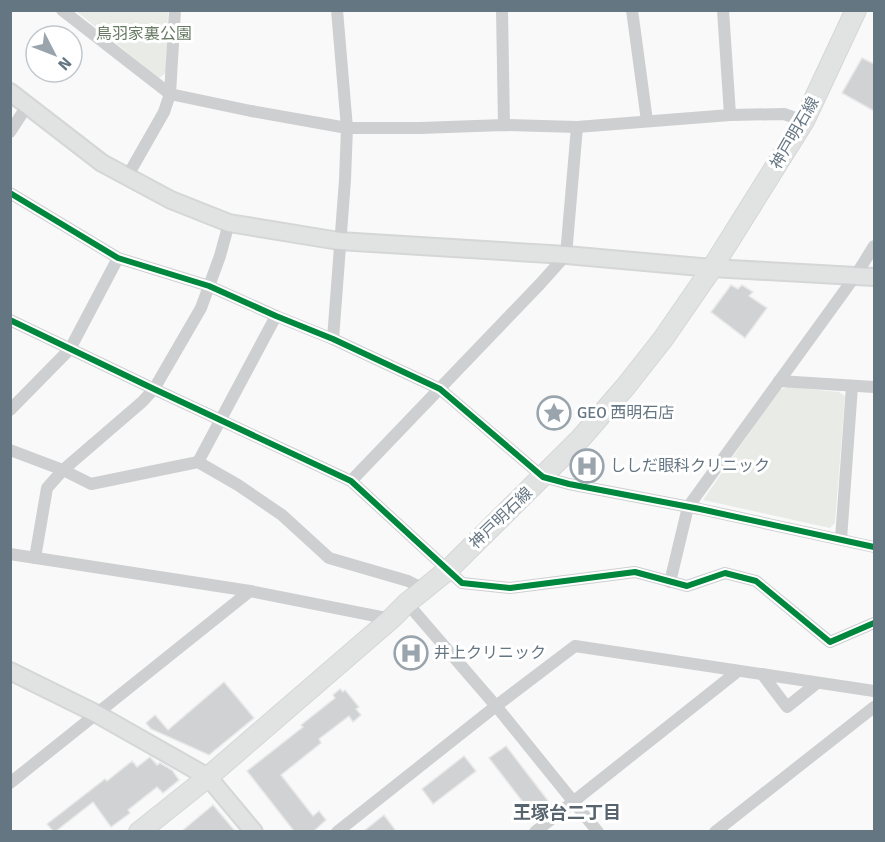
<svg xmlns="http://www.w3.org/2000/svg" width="885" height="842" font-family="Signika,'Noto Sans JP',sans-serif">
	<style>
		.green { fill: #e8ebe6 }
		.building { fill: #d0d2d3; stroke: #e8e8e8; stroke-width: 1.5 }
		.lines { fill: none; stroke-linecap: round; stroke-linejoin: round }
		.secondary-casing { stroke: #d5d6d7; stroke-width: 20 }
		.primary-casing { stroke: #d5d6d7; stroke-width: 22 }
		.street { stroke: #cecfd0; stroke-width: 12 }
		.secondary { stroke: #e1e2e2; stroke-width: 16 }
		.primary { stroke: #e1e2e2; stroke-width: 20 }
		.cycleway-casing { stroke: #fff; stroke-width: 10 }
		.cycleway { stroke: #00873e; stroke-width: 6 }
		.labels { text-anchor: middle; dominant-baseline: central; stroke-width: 6; stroke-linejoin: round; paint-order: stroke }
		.park-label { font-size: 16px; fill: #687a64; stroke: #fff }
		.street-label { font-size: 16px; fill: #657683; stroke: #fff }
		.poi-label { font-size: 16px; fill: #657683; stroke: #fff; text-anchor: start }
		.neighbourhood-label { font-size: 18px; font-weight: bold; fill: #57646e; stroke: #fff }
	</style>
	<rect width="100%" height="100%" fill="#f9f9f9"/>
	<g class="green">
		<path d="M76,11H168L166,73L159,78Z"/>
		<path d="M788,387L839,392L845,396L835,523L830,528L703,500L779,390Z"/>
	</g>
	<g class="building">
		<path d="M862,58L874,64V111L842,93Z"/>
		<path d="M731,285L738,289L742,285L753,292L749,296L767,308L745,338L711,312Z"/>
		<path d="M224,682L254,718L209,755L151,729L146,723L155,715L168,730Z"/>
		<path d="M340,689L343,692L345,690L359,707L356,709L361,715L353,722L349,716L319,739L321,743L281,775L313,816L319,811L326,820L314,831H294L247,771L303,727L301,725L335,698L333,695Z"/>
		<path d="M506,746L552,806L536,819L489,758Z"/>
		<path d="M464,756L476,771L433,804L422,789Z"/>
		<path d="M150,757L157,765L160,763L172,770L179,780L163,793L157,787L128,810L130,813L111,827L93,802L56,831H53L47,824L105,779L107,781L132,761L137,767Z"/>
		<path d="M213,805L235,831H182Z"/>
		<path d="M384,815L396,831H364Z"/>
	</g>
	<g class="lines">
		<g class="secondary-casing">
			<g id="secondary">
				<path d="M10,92L102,163L171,200L229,223L339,241L566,255L712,268L874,277"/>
				<path d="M10,671L97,714L208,777L254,832"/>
			</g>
		</g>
		<g class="primary-casing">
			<path id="primary" d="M139,832L208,777L391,619L407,603L449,569L581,438L626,386L663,339L712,268L804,121L856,10"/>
		</g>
		<g class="street">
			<path d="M62,10L170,94L251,111L347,128H420L504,125L577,127L730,115L784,114L804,121"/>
			<path d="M502,10L504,125"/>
			<path d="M632,10L647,121"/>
			<path d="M723,10L730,115"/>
			<path d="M10,132L27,106"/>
			<path d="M127,177L164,112L170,94L175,10"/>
			<path d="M10,193L118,258L209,286L276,316L333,339L440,389L543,477L569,484L700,509L874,547"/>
			<path d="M10,320L154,389L351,481L462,583L510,588L635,572L687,586L725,573L756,581L830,642L874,623"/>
			<path d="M333,339L345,180L347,128L337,10"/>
			<path d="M779,381L874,387"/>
			<path d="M10,410L70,349L118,258"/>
			<path d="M10,450L63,470L91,484L198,462L238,485L282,515L329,558L408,581L424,589"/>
			<path d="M198,462L276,316"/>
			<path d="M351,481L540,284L566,255L577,127"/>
			<path d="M841,539L852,386"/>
			<path d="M10,554L250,591L391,619"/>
			<path d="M35,558L47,488L63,470L142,402L154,389L201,308L220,256L229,223"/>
			<path d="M670,582L688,507L856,275L874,246"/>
			<path d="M407,603L496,706L598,832"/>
			<path d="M762,674L787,707L817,683"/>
			<path d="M10,783L250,591"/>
			<path d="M337,832L496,706L575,646L874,691"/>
			<path d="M535,832L738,671"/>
			<path d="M715,832L874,707"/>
		</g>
		<use href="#secondary" class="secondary"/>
		<use href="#primary" class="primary"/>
		<g class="cycleway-casing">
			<g id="cycleway">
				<path d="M10,193L118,258L209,286L276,316L333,339L440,389L543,477L569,484L700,509L874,547"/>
				<path d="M10,320L154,389L351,481L462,583L510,588L635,572L687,586L725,573L756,581L830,642L874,623"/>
			</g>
		</g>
		<use href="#cycleway" class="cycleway"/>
	</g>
	<defs>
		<g id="sight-ring" transform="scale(1.725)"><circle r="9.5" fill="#fff" stroke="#99a4ac" stroke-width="1.5"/><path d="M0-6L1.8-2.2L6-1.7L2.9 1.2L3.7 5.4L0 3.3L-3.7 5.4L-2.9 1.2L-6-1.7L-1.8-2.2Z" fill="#99a4ac"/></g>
		<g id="hospital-ring" transform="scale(1.725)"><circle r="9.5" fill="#fff" stroke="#99a4ac" stroke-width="1.5"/><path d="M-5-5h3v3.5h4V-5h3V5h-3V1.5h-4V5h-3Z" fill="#99a4ac"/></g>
	</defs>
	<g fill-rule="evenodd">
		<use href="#sight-ring" x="554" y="413"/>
		<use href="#hospital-ring" x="587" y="466"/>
		<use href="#hospital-ring" x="411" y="653"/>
	</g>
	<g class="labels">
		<g class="park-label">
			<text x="144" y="34">鳥羽家裏公園</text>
		</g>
		<g class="street-label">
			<text transform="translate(795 133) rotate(-60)">神戸明石線</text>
			<text transform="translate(501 518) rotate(-44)">神戸明石線</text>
		</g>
		<g class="poi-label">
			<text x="577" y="413">GEO 西明石店</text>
			<text x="610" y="466">ししだ眼科クリニック</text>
			<text x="434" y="653">井上クリニック</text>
		</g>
		<g class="neighbourhood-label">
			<text x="567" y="813">王塚台二丁目</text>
		</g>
	</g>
	<rect width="885" height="842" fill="none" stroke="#657683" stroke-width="24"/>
	<g transform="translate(54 54) rotate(132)"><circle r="28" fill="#ffffff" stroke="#c1c8cd" stroke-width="1.5"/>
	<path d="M0-4.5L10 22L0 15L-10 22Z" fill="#99a4ac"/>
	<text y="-9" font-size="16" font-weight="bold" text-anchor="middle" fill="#657683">N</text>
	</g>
</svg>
